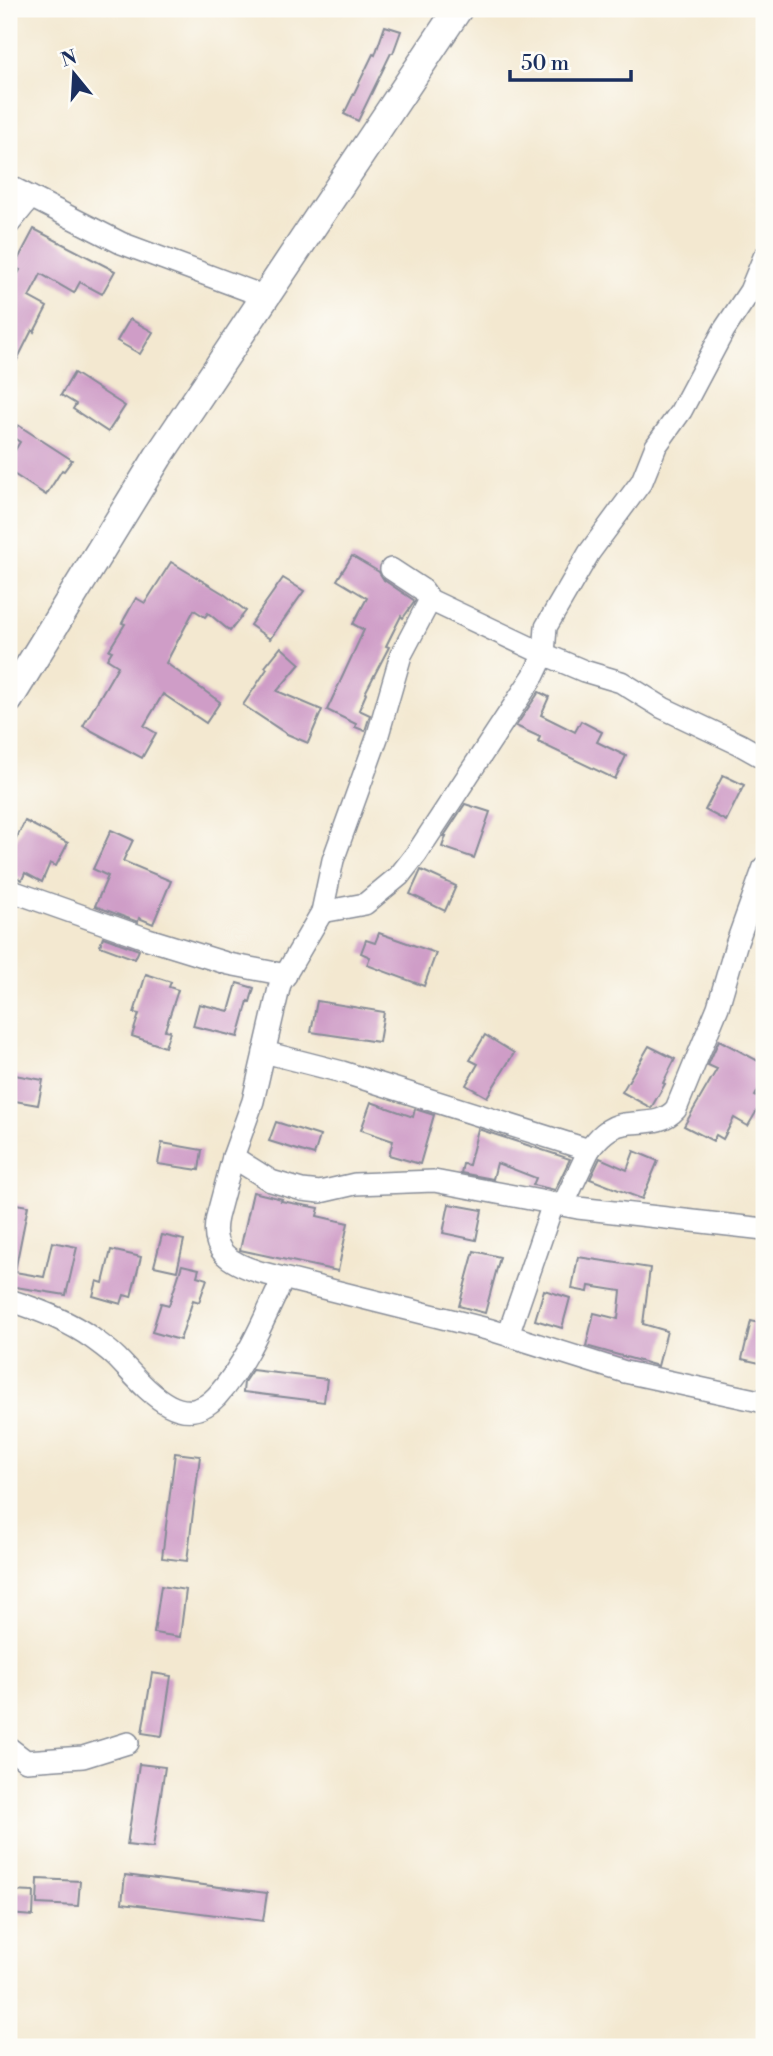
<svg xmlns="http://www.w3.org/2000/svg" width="773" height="2056" font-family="'Libre Bodoni',serif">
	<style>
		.building { fill: #cf9dc7 }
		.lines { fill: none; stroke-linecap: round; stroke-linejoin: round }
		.minor-casing { stroke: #878c97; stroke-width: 24 }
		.major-casing { stroke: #878c97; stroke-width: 31 }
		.minor { stroke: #fff; stroke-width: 21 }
		.major { stroke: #fff; stroke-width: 28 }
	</style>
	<rect width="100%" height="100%" fill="#fdfcf7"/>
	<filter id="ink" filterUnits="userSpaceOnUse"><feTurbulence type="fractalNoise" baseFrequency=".0143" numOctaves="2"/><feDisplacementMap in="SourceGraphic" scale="14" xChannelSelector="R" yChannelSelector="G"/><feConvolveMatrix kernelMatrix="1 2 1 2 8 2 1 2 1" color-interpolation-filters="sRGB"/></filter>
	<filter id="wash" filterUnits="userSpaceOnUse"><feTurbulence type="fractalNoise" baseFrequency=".00686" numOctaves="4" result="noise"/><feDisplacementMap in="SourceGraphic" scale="28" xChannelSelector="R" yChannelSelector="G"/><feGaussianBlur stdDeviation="1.57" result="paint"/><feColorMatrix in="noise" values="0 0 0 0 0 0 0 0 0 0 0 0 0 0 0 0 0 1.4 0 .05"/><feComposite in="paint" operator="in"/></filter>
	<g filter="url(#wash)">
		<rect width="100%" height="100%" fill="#f3e8d0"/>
		<g id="blocks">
			<g class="building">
				<path d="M385,26L401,31L393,53H391L358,121L344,114L373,54L375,55Z"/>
				<path d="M34,229L115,271L102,294L80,282L74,293L41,274L29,297L47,307L34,332L32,330L9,376V291L20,270L14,267Z"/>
				<path d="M130,319L153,332L140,354L117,341Z"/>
				<path d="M74,373L125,406L108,432L73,409L76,404L61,395Z"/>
				<path d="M18,425L72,460L64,471L62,470L46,495L9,471V460L20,442L11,436Z"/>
				<path d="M352,556L379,572L384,580L415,601L403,618L401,616L386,646L389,647L365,693L366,694L359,710L370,715L365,731L355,727L356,724L327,710L364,630L353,624L367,598L337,580Z"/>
				<path d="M171,562L224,594L246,611L230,631L208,613L205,617L194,610L166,663L220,702L206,723L163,694L144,726L156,733L142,758L83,726L118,666L107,659L112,651L109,650L125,624L122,623L136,598L145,603Z"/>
				<path d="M283,578L304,591L270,639L250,625Z"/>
				<path d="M281,647L300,664L277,691L322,710L308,743L287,734L243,705L267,669L265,667Z"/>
				<path d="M539,692L549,697L541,715L575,732L581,721L602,732L597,742L626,756L615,779L538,742L540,737L516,726Z"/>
				<path d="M723,775L744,785L726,821L705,810Z"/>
				<path d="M465,804L490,812L474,858L442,847L446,836H444Z"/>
				<path d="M25,821L68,843L56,866L50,863L42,882L25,873L22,880L9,874V845L12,847Z"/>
				<path d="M111,830L133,840L123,861L171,881L153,924L139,918L138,922L95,906L108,876L93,869Z"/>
				<path d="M421,870L456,886L445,911L410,894Z"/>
				<path d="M379,933L436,953L424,986L367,965L370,957L361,953L366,940L375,943Z"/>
				<path d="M103,937L139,950L135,959L100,946Z"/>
				<path d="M146,974L171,982L169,987L178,990L165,1030L170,1031L165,1047L132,1036L139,1014L134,1013Z"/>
				<path d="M237,983L254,988L250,1002L248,1001L238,1037L193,1026L199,1004L229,1011Z"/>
				<path d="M317,1001L384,1012L379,1042L311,1032Z"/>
				<path d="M485,1035L514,1053L487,1097L466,1085L478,1064L470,1060Z"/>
				<path d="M719,1040L764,1064V1079L755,1096L763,1100L748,1126L734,1118L723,1139L716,1135L713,1141L684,1126L717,1069L708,1065Z"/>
				<path d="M649,1046L675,1059L663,1083L665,1084L651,1108L622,1092Z"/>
				<path d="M9,1074L43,1080L38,1105L9,1100Z"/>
				<path d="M371,1102L413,1117L415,1109L434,1115L420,1164L389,1155L393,1141L361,1130Z"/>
				<path d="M276,1122L320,1136L314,1155L269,1141Z"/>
				<path d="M478,1129L570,1159L555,1190L533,1185L536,1178L497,1163L493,1179L461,1173L463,1164L469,1165Z"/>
				<path d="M162,1143L202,1150L199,1170L158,1164Z"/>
				<path d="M634,1151L658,1161L642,1199L590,1179L600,1158L627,1170Z"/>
				<path d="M253,1192L282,1199L281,1201L319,1208L317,1216L348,1223L338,1271L240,1250Z"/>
				<path d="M10,1203L28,1206L15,1271L9,1270Z"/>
				<path d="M449,1204L482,1210L476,1240L443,1233Z"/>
				<path d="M162,1235L184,1240L177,1271L154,1266Z"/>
				<path d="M52,1242L77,1247L66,1295L9,1286V1271L44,1277Z"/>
				<path d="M111,1250L141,1257L131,1297L124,1295L121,1304L93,1296L97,1281L103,1283Z"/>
				<path d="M474,1251L500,1257L485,1313L459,1306Z"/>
				<path d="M578,1257L650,1268L643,1324L667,1331L658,1366L586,1346L594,1313L618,1319L621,1291L589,1286L588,1292L572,1289Z"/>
				<path d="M182,1265L199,1269L197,1276L207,1279L199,1302L193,1300L180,1340L152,1332L161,1303L169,1305Z"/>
				<path d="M544,1290L570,1298L562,1328L535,1320Z"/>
				<path d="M751,1321L764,1324V1364L742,1359Z"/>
				<path d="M252,1370L327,1379L324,1402L243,1392L244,1382Z"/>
				<path d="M175,1453L200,1456L187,1561L162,1558Z"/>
				<path d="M161,1586L186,1590L180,1637L154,1633Z"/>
				<path d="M152,1673L171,1676L162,1736L142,1733Z"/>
				<path d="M139,1764L165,1767L153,1848L127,1845Z"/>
				<path d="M125,1875L267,1893L263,1921L122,1903Z"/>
				<path d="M38,1879L80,1881L78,1906L37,1904Z"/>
				<path d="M9,1891L34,1892L33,1916L9,1914Z"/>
			</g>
		</g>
	</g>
	<g filter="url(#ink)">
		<use href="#blocks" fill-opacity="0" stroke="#878c97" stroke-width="2"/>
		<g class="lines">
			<g class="minor-casing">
				<g id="minor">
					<path d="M9,186L121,243L266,297"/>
					<path d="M9,224L31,197"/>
					<path d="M391,569L423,590L430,600L544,654L584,671L621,682L663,708L739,744L764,758"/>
					<path d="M430,600L401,655L377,738L333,860L322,912L280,984L253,1101L233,1157L217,1217C209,1252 231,1263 259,1272L491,1330L625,1372L764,1402"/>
					<path d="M9,890L148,939L229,964L286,975"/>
					<path d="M322,912L365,904L399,876L417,853L534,675L544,654L546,627L589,553L642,481L656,446L681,411L724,330L750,291L764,257"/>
					<path d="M264,1052L342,1072L589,1150C597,1139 608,1126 624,1124C643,1121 662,1125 676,1109L718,1007L736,945L764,867"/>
					<path d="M233,1157L271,1181L302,1190L320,1192L355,1184L434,1181L578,1208L764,1229"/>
					<path d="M563,1205L589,1150"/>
					<path d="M9,1300C37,1309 67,1320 92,1338C100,1344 109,1350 117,1358C141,1382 180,1436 217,1396C247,1362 264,1319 283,1279"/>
					<path d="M508,1335L553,1204"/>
					<path d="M9,1748L26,1761L83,1757L128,1743"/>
				</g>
			</g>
			<g class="major-casing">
				<path id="major" d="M9,699L158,457L458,9"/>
			</g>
			<use href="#minor" class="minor"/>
			<use href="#major" class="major"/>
		</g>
	</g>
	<rect width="773" height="2056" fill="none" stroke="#fdfcf7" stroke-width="35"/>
	<g transform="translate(74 74) rotate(342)" stroke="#fdfcf7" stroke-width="5" paint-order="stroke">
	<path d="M0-5L12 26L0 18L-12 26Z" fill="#1b2f5e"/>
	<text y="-10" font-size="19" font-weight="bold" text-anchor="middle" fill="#1b2f5e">N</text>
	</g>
	<path d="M510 70v10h121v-10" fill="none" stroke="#1b2f5e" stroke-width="3.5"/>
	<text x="521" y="70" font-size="21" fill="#1b2f5e" stroke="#fdfcf7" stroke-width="5" paint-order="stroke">50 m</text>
</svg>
